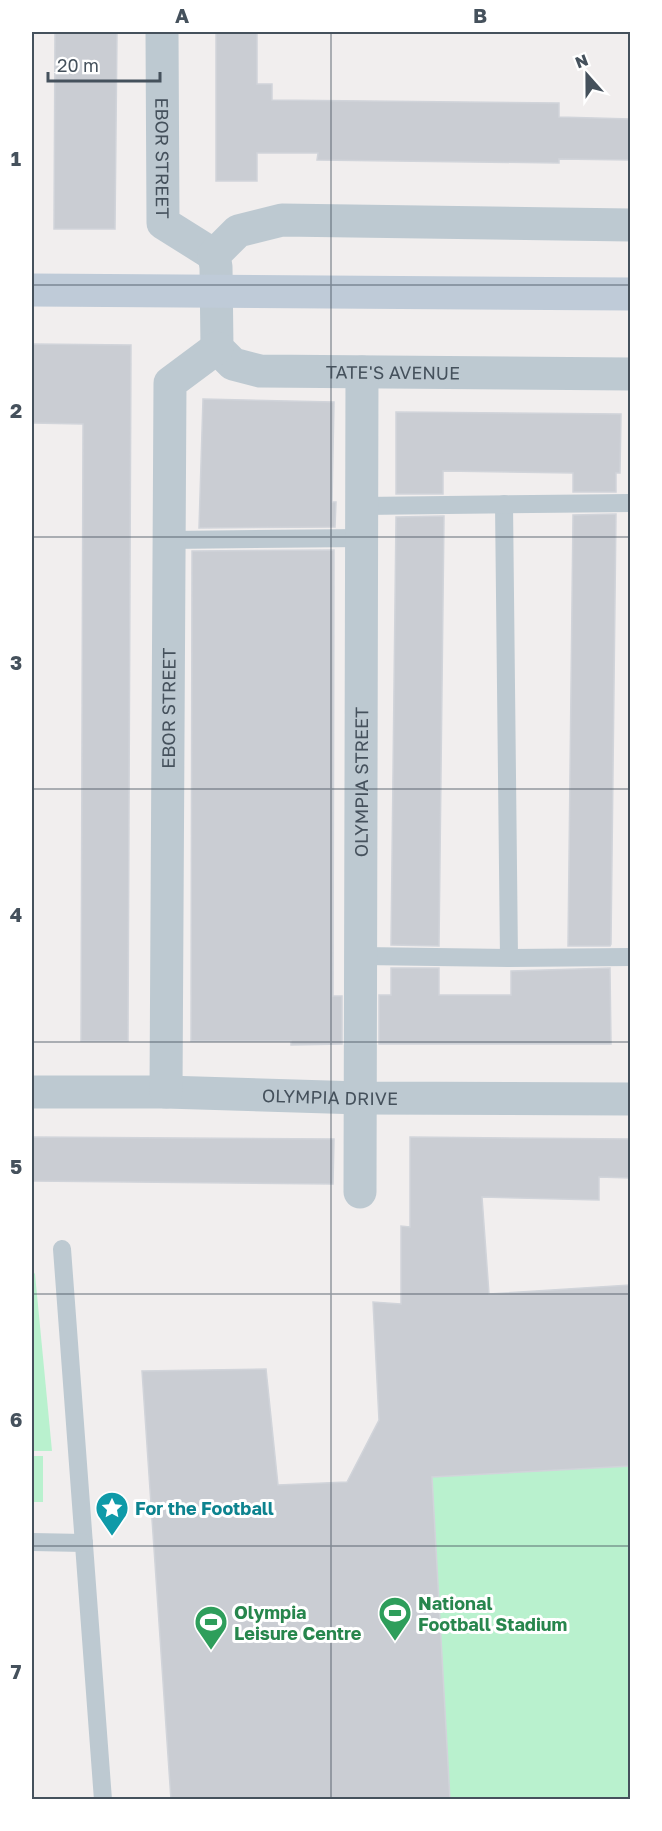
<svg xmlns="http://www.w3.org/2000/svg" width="662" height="1831" font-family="'Golos Text',sans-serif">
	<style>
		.green { fill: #b9f1ce }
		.building { fill: #cacdd3; stroke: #d1d4da; stroke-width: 1.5 }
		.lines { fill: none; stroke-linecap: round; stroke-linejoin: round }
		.lane { stroke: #bdc9d1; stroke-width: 18 }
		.street { stroke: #bdc9d1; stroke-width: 33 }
		.secondary { stroke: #bfcbd8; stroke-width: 33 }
		.grid { fill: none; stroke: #45515c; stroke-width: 1.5; stroke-opacity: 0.55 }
		.labels { text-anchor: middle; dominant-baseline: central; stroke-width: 6; stroke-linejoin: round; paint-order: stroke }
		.street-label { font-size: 18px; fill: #45515c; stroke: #fff }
		.culture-label { font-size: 18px; font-weight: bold; fill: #0d838f; stroke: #fff; text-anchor: start }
		.leisure-label { font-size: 18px; font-weight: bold; fill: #27864d; stroke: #fff; text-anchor: start }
		.neatline { fill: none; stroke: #45515c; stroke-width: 2 }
		.grid-label { font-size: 20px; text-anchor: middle; font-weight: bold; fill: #45515c }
	</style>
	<rect width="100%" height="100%" fill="#f1eeee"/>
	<g class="green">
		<path d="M401,1226L484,1227L489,1294L630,1285V1799H171L143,1371L266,1369L278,1485L347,1482L379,1420L373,1302L401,1304Z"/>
		<path d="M32,1270L35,1274L52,1451H32Z"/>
		<rect x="32" y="1456" width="11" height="46"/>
	</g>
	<g class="building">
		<path d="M55,32H117L115,229H54Z"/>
		<path d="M216,32H257V84H272V100L559,103V117L630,119V160L559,159V163L317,160L318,153H257V181H216Z"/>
		<path d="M32,344L131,345L128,1041H81L83,424L32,423Z"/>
		<path d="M203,399L334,402L332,502H336L335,527L199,528Z"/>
		<path d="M396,412L621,414L620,473H616V492H573V473L443,471V494H396Z"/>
		<path d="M616,514L611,944L610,946H568L573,515Z"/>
		<path d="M444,516L439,946L391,945L396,517Z"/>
		<path d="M334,550L333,996H342V1044L291,1045V1041H191L192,551Z"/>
		<path d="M391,968H439V995H511V971L610,968L611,1044H379V995H391Z"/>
		<path d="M32,1137L334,1139L333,1184L32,1181Z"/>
		<path d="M410,1137L630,1139V1178L599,1177V1200L482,1197L489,1294L630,1285V1466L432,1477L450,1800H171L142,1371L266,1369L278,1485L347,1482L379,1420L373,1302L401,1304V1226L410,1227Z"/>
	</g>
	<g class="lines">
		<g class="lane">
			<path d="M504,504L509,958"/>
			<path d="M362,506L630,503"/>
			<path d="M169,540L362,538"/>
			<path d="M362,956L509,958L630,957"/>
			<path d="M62,1249L103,1800"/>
			<path d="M32,1542L84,1543"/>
		</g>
		<g class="street">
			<path id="s1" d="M162,32L163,223L214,255"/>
			<path id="s2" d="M630,225L282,220L238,231L214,255L216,267L217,348L233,364L260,371L630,374"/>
			<path id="s3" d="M32,1092H166L361,1098L630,1099"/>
			<path id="s4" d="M166,1092L170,383L217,348"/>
			<path id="s5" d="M360,1192L362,372"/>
		</g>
		<path class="secondary" d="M32,290L630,294"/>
	</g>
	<path class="grid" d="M331,32V1800M32,285H630M32,537H630M32,789H630M32,1042H630M32,1294H630M32,1546H630"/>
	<defs>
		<g id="sight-pin" transform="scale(1.725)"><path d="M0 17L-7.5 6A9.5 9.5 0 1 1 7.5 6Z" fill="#0f9aa8" stroke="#fff"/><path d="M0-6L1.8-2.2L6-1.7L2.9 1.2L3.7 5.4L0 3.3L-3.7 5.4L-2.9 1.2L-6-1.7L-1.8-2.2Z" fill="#fff"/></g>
		<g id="stadium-pin" transform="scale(1.725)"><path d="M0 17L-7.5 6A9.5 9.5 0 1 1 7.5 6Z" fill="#2e9e5b" stroke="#fff"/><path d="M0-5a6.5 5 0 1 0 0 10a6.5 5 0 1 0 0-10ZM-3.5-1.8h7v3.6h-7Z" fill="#fff"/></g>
	</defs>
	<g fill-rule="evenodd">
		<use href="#sight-pin" x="112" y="1508"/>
		<use href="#stadium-pin" x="395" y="1613"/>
		<use href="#stadium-pin" x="211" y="1622"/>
	</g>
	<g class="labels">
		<g class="street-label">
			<text stroke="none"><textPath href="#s1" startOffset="126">EBOR STREET</textPath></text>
			<text stroke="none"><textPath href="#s2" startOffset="704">TATE'S AVENUE</textPath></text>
			<text stroke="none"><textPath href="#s4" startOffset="384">EBOR STREET</textPath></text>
			<text stroke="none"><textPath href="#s5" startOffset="410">OLYMPIA STREET</textPath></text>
			<text stroke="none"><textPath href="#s3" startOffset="298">OLYMPIA DRIVE</textPath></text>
		</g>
		<g class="culture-label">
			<text x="135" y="1508">For the Football</text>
		</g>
		<g class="leisure-label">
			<text x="418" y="1603">National<tspan x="418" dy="21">Football Stadium</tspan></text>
			<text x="234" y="1612">Olympia<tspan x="234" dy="21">Leisure Centre</tspan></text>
		</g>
	</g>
	<rect width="662" height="1831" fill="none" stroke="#ffffff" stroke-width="66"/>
	<g transform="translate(587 75) rotate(339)" stroke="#ffffff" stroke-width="4.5" paint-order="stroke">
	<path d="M0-4.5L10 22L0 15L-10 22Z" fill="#45515c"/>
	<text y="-9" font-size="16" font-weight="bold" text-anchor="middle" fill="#45515c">N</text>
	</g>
	<path d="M48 72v9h112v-9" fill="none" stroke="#45515c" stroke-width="3"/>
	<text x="57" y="72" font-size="18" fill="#45515c" stroke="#ffffff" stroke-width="4.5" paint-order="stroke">20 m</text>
	<rect x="33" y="33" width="596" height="1765" class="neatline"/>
	<g class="grid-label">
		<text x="182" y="23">A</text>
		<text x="480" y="23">B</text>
		<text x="16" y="166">1</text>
		<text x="16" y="418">2</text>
		<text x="16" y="670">3</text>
		<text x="16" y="922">4</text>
		<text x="16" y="1174">5</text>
		<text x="16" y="1427">6</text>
		<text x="16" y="1679">7</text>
	</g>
</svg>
